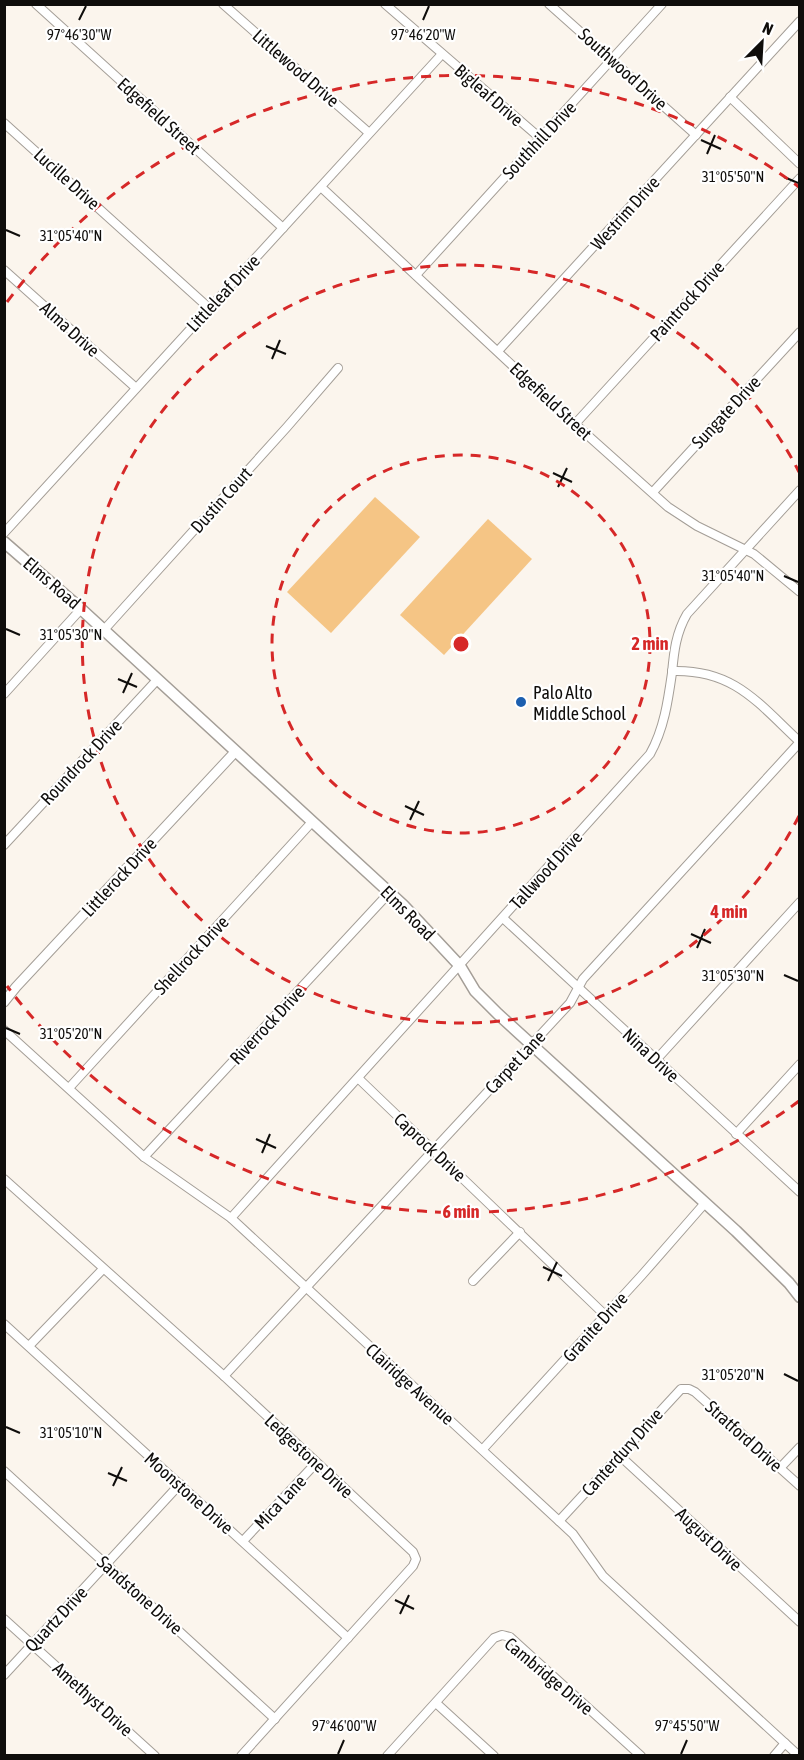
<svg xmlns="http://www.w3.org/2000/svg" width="804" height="1760" font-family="'Asap Condensed',sans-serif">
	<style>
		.green { fill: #f5c585 }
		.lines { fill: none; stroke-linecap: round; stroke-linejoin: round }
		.minor-casing { stroke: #a49e97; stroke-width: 10 }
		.tertiary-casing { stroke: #a49e97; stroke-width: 11 }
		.secondary-casing { stroke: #a49e97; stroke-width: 13 }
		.minor { stroke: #fff; stroke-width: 8 }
		.tertiary { stroke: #fff; stroke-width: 9 }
		.secondary { stroke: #fff; stroke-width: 10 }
		.ticks { fill: none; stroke: #0f0d0b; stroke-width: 2 }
		.ring { fill: none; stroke: #d62828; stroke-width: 3; stroke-dasharray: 10 8 }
		.poi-dot { fill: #1c5faf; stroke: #fff; stroke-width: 2 }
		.labels { text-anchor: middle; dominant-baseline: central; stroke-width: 4.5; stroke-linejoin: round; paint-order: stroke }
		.street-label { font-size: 18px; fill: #0f0d0b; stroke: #fff }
		.poi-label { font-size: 18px; fill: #0f0d0b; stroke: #fff; text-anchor: start }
		.ticks-label { font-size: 15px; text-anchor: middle; fill: #0f0d0b; stroke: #fff; stroke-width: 4.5; stroke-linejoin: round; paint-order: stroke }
		.centre { fill: #d62828; stroke: #fff; stroke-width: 3 }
		.ring-label { font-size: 18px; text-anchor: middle; font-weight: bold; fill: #d62828; stroke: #fff; stroke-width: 4.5; stroke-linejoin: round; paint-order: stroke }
	</style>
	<rect width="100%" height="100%" fill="#fbf5ed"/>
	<g class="green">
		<path d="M375,497L420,537L331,633L287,592Z"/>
		<path d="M488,519L532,559L444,655L400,615Z"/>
	</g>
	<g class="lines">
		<g class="minor-casing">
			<g id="minor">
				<path d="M36,4L283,228"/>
				<path d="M223,4L368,132"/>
				<path d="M385,4L540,138"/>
				<path d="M549,4L696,135"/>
				<path d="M730,97L800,164"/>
				<path d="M4,123L209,308"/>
				<path d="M321,187L575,424L668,507L697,526L754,554L800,592"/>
				<path d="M4,270L136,388"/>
				<path d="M416,275L662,4"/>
				<path d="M498,351L800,21"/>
				<path d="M575,424L800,178"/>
				<path d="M653,492L800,332"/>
				<path d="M4,533L442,54"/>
				<path d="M103,631L287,427L338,368"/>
				<path d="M672,671C734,669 758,703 800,742"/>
				<path d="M4,694L81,609"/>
				<path d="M4,845L157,680"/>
				<path d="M503,918L800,1192"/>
				<path d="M4,1030L144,1157L231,1218L559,1521L573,1534L603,1576L799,1756"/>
				<path d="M656,1060L800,902"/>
				<path d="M359,1079L605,1315"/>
				<path d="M69,1088L312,822"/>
				<path d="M736,1134L800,1064"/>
				<path d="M144,1157L389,893"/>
				<path d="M4,1179L224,1376L413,1552L416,1559L413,1566L241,1756"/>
				<path d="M231,1218L650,754C664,729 668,701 672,673C674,651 676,633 687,614L800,490"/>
				<path d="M473,1281L520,1232"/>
				<path d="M4,1324L348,1638"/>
				<path d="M29,1346L103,1269"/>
				<path d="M224,1376L570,1003L583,979L800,742"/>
				<path d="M483,1449L642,1275L705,1203"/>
				<path d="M619,1455L800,1622"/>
				<path d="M780,1468L800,1447"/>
				<path d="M4,1471L275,1719"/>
				<path d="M559,1521L681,1389H689L695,1392L800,1486"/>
				<path d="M243,1541L316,1463"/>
				<path d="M4,1619L155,1756"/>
				<path d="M4,1675L180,1484"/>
				<path d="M436,1703L494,1756"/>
				<path d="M387,1756L494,1638L502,1635L510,1637L641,1756"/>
				<path d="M774,1756L785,1743"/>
			</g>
		</g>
		<g class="tertiary-casing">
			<path id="tertiary" d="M4,1002L16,987L235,752"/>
		</g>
		<g class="secondary-casing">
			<path id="secondary" d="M4,542L81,609L403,905L460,966L475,991L498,1014L736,1231L789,1283L800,1297"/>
		</g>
		<use href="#minor" class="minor"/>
		<use href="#tertiary" class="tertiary"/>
		<use href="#secondary" class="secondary"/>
	</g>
	<path class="ticks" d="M79,20L86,6M423,20L429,6M701,140L721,149M707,154L715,135M784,177L798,183M6,230L20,236M266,346L286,354M272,359L280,340M553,473L572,482M558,487L567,468M784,576L798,582M6,629L20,635M118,679L137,687M123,693L132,673M405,806L424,815M410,820L419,801M691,934L711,943M697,948L705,929M784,975L798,981M6,1028L20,1034M256,1139L276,1148M262,1153L270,1134M543,1267L562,1276M548,1281L557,1262M784,1374L798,1381M6,1427L20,1433M108,1473L127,1481M113,1486L122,1467M395,1600L414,1609M400,1614L409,1595M338,1754L344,1740M681,1754L687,1740"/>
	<g class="ring">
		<circle cx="461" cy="644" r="189"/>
		<path d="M799 816A379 379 0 1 1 799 472"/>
		<path d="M799 1101A568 568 0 0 1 7 986M7 302A568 568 0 0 1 799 187"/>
	</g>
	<circle class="poi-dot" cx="521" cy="702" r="6"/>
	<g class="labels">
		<g class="street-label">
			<text transform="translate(296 68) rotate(41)">Littlewood Drive</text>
			<text transform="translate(623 69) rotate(42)">Southwood Drive</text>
			<text transform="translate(489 95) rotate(41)">Bigleaf Drive</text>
			<text transform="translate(159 116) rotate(42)">Edgefield Street</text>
			<text transform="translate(539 140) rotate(-47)">Southhill Drive</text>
			<text transform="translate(67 179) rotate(42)">Lucille Drive</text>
			<text transform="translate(625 213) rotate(-48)">Westrim Drive</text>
			<text transform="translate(223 293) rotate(-47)">Littleleaf Drive</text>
			<text transform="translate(687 301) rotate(-48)">Paintrock Drive</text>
			<text transform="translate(70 329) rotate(42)">Alma Drive</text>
			<text transform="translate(551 401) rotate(43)">Edgefield Street</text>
			<text transform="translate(726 412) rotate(-47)">Sungate Drive</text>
			<text transform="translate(221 500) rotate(-48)">Dustin Court</text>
			<text transform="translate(52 583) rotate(41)">Elms Road</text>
			<text transform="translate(81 762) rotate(-47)">Roundrock Drive</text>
			<text transform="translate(546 870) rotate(-48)">Tallwood Drive</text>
			<text transform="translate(119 877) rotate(-47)">Littlerock Drive</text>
			<text transform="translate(408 913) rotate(45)">Elms Road</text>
			<text transform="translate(191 955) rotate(-47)">Shellrock Drive</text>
			<text transform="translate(267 1025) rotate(-47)">Riverrock Drive</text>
			<text transform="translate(651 1055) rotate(43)">Nina Drive</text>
			<text transform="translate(515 1062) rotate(-47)">Carpet Lane</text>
			<text transform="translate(430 1147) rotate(43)">Caprock Drive</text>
			<text transform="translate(595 1327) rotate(-48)">Granite Drive</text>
			<text transform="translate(410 1384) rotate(42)">Clairidge Avenue</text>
			<text transform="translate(744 1436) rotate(42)">Stratford Drive</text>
			<text transform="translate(622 1452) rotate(-48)">Canterdury Drive</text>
			<text transform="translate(309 1456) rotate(43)">Ledgestone Drive</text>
			<text transform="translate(189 1493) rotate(42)">Moonstone Drive</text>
			<text transform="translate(280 1502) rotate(-47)">Mica Lane</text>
			<text transform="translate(709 1539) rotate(43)">August Drive</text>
			<text transform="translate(140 1595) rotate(42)">Sandstone Drive</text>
			<text transform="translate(56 1619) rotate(-47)">Quartz Drive</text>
			<text transform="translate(549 1676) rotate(40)">Cambridge Drive</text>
			<text transform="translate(93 1699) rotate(42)">Amethyst Drive</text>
		</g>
		<g class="poi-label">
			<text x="533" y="692">Palo Alto<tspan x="533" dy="21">Middle School</tspan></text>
		</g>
	</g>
	<g class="ticks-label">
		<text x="423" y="40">97°46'20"W</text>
		<text x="79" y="40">97°46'30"W</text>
		<text x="733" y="182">31°05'50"N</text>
		<text x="71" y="241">31°05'40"N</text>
		<text x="733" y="581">31°05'40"N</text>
		<text x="71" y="640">31°05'30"N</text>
		<text x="733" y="981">31°05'30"N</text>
		<text x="71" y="1039">31°05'20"N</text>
		<text x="733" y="1380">31°05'20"N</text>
		<text x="71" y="1438">31°05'10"N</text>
		<text x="344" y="1731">97°46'00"W</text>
		<text x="687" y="1731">97°45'50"W</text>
	</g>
	<circle cx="461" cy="644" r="9" class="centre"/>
	<g class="ring-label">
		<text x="650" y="650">2 min</text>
		<text x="729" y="918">4 min</text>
		<text x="461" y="1218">6 min</text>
	</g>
	<rect width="804" height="1760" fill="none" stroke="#0f0d0b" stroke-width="12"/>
	<g transform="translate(762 42) rotate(24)" stroke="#ffffff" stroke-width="4.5" paint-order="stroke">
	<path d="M0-4.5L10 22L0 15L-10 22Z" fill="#0f0d0b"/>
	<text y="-9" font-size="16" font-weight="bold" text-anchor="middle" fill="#0f0d0b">N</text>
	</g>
</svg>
